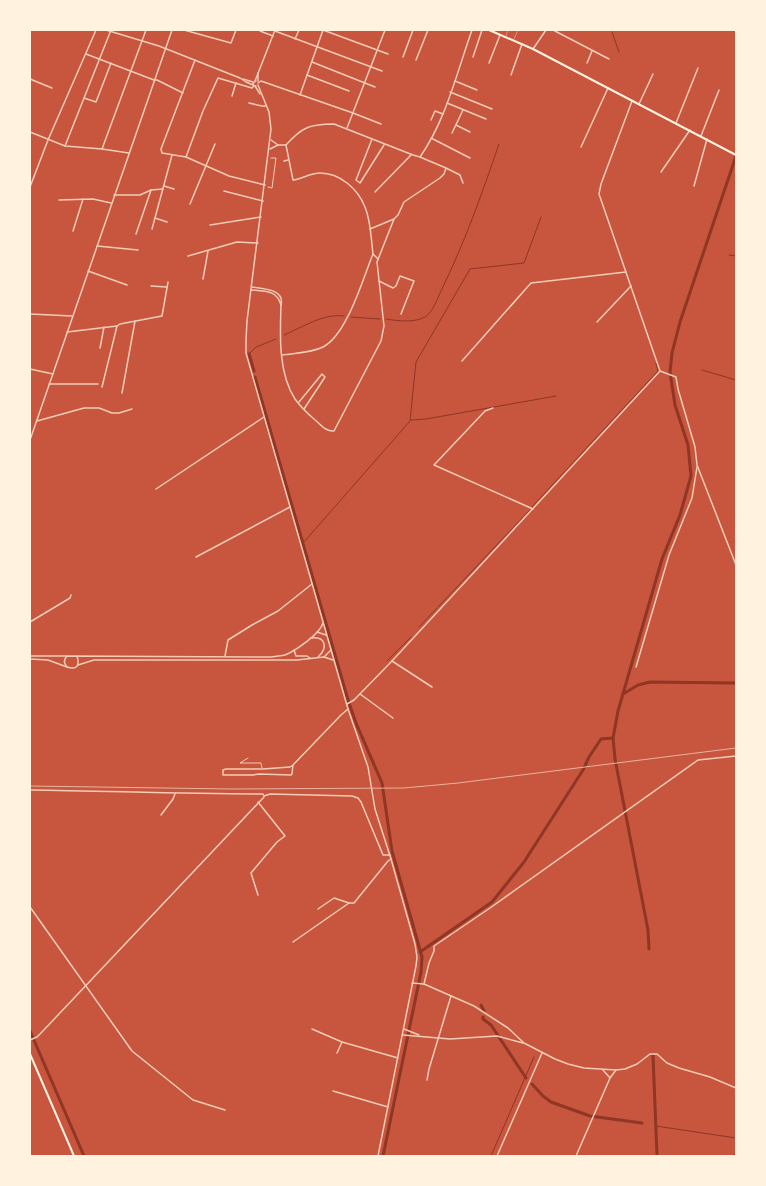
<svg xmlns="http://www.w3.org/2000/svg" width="766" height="1186" font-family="'Fira Sans Condensed',sans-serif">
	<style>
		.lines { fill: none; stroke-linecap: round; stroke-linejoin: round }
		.stream { stroke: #8f3625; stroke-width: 1 }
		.canal { stroke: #8f3625; stroke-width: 3 }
		.service { stroke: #f1ccb7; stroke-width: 0.5 }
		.pedestrian { stroke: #f1ccb7; stroke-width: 1 }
		.minor { stroke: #f1ccb7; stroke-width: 1.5 }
		.tertiary { stroke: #f1ccb7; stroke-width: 1.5 }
		.secondary { stroke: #fff3e0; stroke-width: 2 }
		.primary { stroke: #fff3e0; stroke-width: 2 }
		.rail { stroke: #e9b49f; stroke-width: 1 }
	</style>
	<rect width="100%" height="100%" fill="#c8553d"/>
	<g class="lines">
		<g class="stream">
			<path d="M612,32L619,52"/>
			<path d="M729,255L736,256"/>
			<path d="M351,317L380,319"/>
			<path d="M386,319C398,321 414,323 425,317C433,312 437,299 441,291C464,244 482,194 499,144"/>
			<path d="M284,335C303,327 324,313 344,316"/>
			<path d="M249,354L256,347L276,339"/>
			<path d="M702,370L736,380"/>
			<path d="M411,420L426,419L556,396"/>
			<path d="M532,507L658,371L656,363"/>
			<path d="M304,542L410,421L416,362L470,269L524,263L541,217"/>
			<path d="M438,607L530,510"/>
			<path d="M419,627L437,608"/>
			<path d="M387,661L411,637"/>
			<path d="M656,1126L736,1138"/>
			<path d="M491,1156L534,1057"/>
		</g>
		<g class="canal">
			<path d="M249,354L254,371"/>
			<path d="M255,377L348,700L356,723L382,783L392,851L422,957L421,972L383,1156"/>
			<path d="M623,694L638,685L650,682L736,683"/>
			<path d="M649,949L648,930L615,759L613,738L618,711L662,559L680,515L691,476L688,445L675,405L670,372L672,353L680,322L736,156"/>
			<path d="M420,952L492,902L524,862L583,770L589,757L601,739L613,738"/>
			<path d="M481,1005L484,1011"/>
			<path d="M483,1017V1019L491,1025L526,1078"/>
			<path d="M30,1031L84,1156"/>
			<path d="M653,1056L657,1156"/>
			<path d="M532,1084L543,1096L551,1102L590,1116L642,1123"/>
			<path d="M734,1156L736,1155"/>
		</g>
		<g class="service">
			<path d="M506,36L508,30"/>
			<path d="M514,39L518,30"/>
		</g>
		<g class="pedestrian">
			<path d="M268,187L272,188L276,158H271"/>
			<path d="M248,758L240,763H261L262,768"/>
		</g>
		<g class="minor">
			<path d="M106,30L159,46L240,78L246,82L253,85"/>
			<path d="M184,30L231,43L236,30"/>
			<path d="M553,30L609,59"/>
			<path d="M260,31L273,36"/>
			<path d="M275,31L382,71"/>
			<path d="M295,39L299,30"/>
			<path d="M533,49L546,30"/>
			<path d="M86,54L154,80H157L183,93"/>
			<path d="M403,57L413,30"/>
			<path d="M473,57L482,30"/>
			<path d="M195,60L161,149L162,153L186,157L229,176L265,185"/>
			<path d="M416,60L428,30"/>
			<path d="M312,62L375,87"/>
			<path d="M489,63L500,35"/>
			<path d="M587,63L592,51"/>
			<path d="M307,75L349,91"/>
			<path d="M511,75L522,44"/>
			<path d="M30,79L52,88"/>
			<path d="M243,79L253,82"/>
			<path d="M455,81L477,90"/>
			<path d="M258,83L261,81L353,113L381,124"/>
			<path d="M450,92L492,109"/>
			<path d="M300,95L323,30L388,54"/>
			<path d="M232,96L236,83"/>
			<path d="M84,98L96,102L111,63"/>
			<path d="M249,103L262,106H266"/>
			<path d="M447,103L486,119"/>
			<path d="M639,104L653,74"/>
			<path d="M431,120L435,111L443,114"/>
			<path d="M676,123L698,68"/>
			<path d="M456,125L470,132"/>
			<path d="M347,128L385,30"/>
			<path d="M30,132L65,146L102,149L129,153"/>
			<path d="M452,133L463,110"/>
			<path d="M701,136L719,90"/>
			<path d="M431,138L470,158"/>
			<path d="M372,139L356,180L360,183L384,145"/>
			<path d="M271,140L278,145"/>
			<path d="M286,145L293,180C302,179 310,173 320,173C340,173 358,189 365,207C371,221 371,239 373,254"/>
			<path d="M65,146L111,30"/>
			<path d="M581,147L608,88"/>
			<path d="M102,149L146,30"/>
			<path d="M270,149L278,145H286C302,127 310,124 334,124L413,155L420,157L446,168L444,174L440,178L404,202L398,215L394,219L377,262L384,326L381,341L334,431C326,432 320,424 314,419C307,413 300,406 295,399C278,373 280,334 281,305"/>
			<path d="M186,157L203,111L218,78L252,88L254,86"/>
			<path d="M420,157C446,120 457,72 472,30"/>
			<path d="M284,161L288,160"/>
			<path d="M446,168L460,175L463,183"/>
			<path d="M661,172L690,130"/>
			<path d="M164,186L174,189"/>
			<path d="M694,186L707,139"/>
			<path d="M30,187L48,140L96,30"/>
			<path d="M224,191L263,201"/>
			<path d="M375,192L411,155"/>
			<path d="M114,195H140L151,190L163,189"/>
			<path d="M59,200L93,199L111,203"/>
			<path d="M190,204L215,144"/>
			<path d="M155,218L167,222"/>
			<path d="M210,225L261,217"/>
			<path d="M152,229L172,155"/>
			<path d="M370,229L394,219"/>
			<path d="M73,231L83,199"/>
			<path d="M136,234L151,190"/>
			<path d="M97,246L138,250"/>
			<path d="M188,256L237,242L258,243"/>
			<path d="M88,271L127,285"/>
			<path d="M203,279L208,251"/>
			<path d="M379,281L393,288L396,286L400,276L414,281L401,314"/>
			<path d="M151,286L167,287"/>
			<path d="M251,290C265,291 277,290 281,305C285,289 263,289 252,287"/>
			<path d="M30,314L72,316"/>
			<path d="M597,322L631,286"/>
			<path d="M67,332L117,326L120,324L162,316L168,282"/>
			<path d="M100,348L104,327"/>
			<path d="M282,355C295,353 311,353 323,347C347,335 363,278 373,254L378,259"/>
			<path d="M462,361L531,283L626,272"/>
			<path d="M30,369L53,374"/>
			<path d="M660,371L676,377L678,389L695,447L697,465L736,565"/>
			<path d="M49,384H98"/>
			<path d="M102,387L117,326"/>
			<path d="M122,393L135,321"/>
			<path d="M299,402L322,374L325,377L304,409"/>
			<path d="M493,408L485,411L434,465L533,509"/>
			<path d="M37,421L84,408H99L112,413H119L132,409"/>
			<path d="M156,489L264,417"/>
			<path d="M196,557L290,507"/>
			<path d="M30,622L70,598L71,595"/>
			<path d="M225,656L228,640L252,625L278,611L312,584"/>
			<path d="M392,661L432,687"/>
			<path d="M636,667L669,555L692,498L697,467"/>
			<path d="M360,694L393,718"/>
			<path d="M347,704L354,700L392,661L660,371L599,194L601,184L632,101"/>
			<path d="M293,765L292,774L291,775L259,774L253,775H223V770L226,769H263L290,767L293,765L341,715L348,709"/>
			<path d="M30,790C108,791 185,794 263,794L264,796L270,794L352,796L358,798L361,802L383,855H390"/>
			<path d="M258,802L285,836L277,842L251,873L258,895"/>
			<path d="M161,815L173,799L175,794"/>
			<path d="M30,907L132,1051L193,1100L225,1110"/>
			<path d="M318,909L334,898L349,903"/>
			<path d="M293,942L349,903H354L388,861L391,859"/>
			<path d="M412,983L424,984L474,1006L508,1028L524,1043L555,1059L568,1064L584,1068L616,1070L625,1069L637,1064L650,1054H657L667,1063L679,1068L710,1077L736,1088"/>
			<path d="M424,984L429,963L434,951V946L490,908L698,760L736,756"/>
			<path d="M312,1029L342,1042L398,1058"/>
			<path d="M404,1029L419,1035"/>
			<path d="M403,1035L450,1039L497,1036L523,1043"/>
			<path d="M30,1040L37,1037L41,1033L264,797"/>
			<path d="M337,1053L342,1042"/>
			<path d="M603,1070L610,1078"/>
			<path d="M427,1080L429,1069L451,996"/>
			<path d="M333,1091L388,1107"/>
			<path d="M497,1156L542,1053"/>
			<path d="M576,1156L610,1078L616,1070"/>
		</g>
		<g class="tertiary">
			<path d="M255,81L275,30"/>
			<path d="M256,81L253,83L254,86H256"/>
			<path d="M258,81V73"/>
			<path d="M258,85L269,112L271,129L247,321L246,340V353L348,709L368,767L375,809L391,859L415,944L417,957L416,966L378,1156"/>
			<path d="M255,86L260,94"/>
			<path d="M30,440L172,30"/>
			<path d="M317,632L326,635"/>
			<path d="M311,638C326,636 328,648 318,657"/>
			<path d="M294,650L296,656H307L310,658"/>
			<path d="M30,656H67"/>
			<path d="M77,656C80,666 77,670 67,667C64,663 63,661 67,656L272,657C276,656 281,656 285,655C295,651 320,634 323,623"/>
			<path d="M324,657L331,650"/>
			<path d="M30,659L48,660L67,667"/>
			<path d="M78,665L94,660H297L324,657L333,660"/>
		</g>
		<path class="secondary" d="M30,1054L74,1156"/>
		<path class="primary" d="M489,30L533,49L736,155"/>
		<path class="rail" d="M30,786L231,789L404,788L458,783L736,748"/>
	</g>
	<rect width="766" height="1186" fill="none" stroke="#fff3e0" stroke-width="62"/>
</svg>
